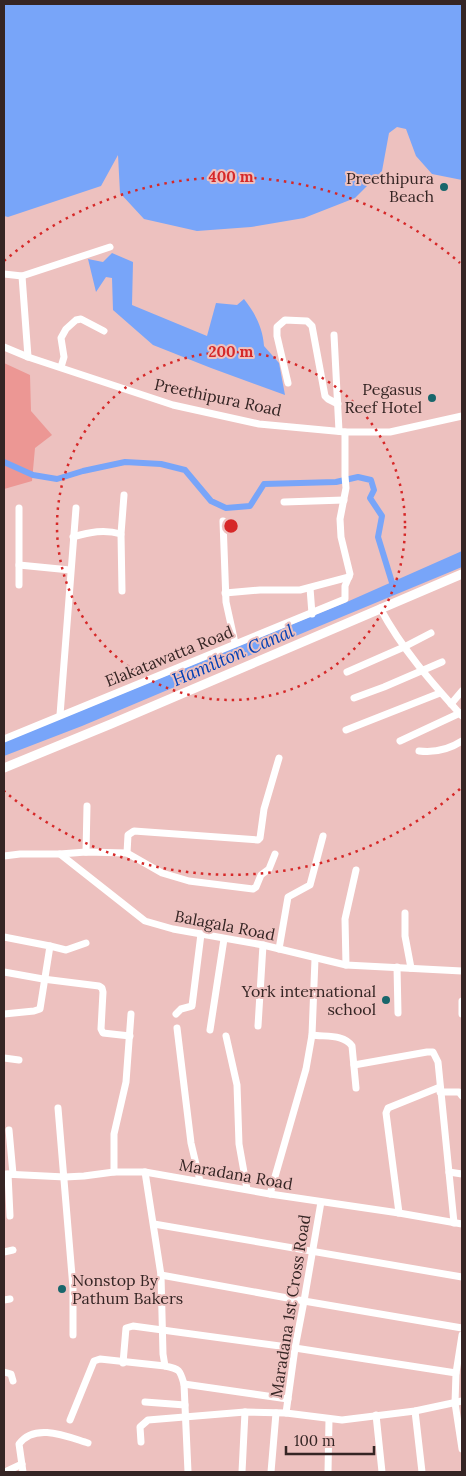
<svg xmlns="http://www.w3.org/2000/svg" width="466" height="1476" font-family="Lora,serif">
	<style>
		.green { fill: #ec9794 }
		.water { fill: #78a5f9 }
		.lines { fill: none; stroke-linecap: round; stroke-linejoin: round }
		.canal { stroke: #78a5f9; stroke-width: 6 }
		.minor { stroke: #fff; stroke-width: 7 }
		.major { stroke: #fff; stroke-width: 9 }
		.ring { fill: none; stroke: #d62828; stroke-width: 2.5; stroke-dasharray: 2.5 5 }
		.poi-dot { fill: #18666b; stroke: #edc1bf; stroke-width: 2 }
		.labels { text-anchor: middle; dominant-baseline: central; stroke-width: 4; stroke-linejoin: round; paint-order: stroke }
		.poi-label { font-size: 16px; fill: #352524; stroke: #edc1bf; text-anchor: end }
		.street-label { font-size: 16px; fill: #352524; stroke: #edc1bf }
		.water-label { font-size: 18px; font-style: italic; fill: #0240b6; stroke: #edc1bf }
		.centre { fill: #d62828; stroke: #edc1bf; stroke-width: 2.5 }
		.ring-label { font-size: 15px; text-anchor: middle; font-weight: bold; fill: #d62828; stroke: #edc1bf; stroke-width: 4; stroke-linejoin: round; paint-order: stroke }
	</style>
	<rect width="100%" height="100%" fill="#edc1bf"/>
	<path class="green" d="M4,363L30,375L31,411L52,435L35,448L32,481L4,489Z"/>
	<g class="water">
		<path d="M4,4H462V180L432,174L416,156L406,129L397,127L389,133L382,171L355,198L304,218L251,227L197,231L144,219L120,193L118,155L101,186L8,217L4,216Z"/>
		<path d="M112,253L133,262L132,305L207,336L216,303L237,305L244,299C255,313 263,328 264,346L279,363L285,395L211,368L153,345L113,310L112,278L106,277L96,292L88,259L103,262Z"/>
		<path d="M462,551V567L286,640L82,726L4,756V742L349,601Z"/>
	</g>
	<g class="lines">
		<path class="canal" d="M4,462L33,475L57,479L83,471L125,462L161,464L185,470L211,501L226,508L250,506L264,484L336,482L358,477L371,480L374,490L370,498L382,516L378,537L394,589"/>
		<g class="minor">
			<path d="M4,274L22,276L110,247"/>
			<path d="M22,276L28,357"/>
			<path d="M334,335L339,431"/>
			<path d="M4,347L28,357L173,405L259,424L345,432H390L462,416"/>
			<path d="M61,367L64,357L61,338L66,329L76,320L81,319L104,331"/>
			<path d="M288,383L277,336V327L285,320L307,321L312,326L325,396L328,399L338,404"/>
			<path d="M284,502L344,500"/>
			<path d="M19,508V585"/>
			<path d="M223,521L226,602L235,643"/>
			<path d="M121,534L124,495"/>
			<path d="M73,537C90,532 104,529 121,534L122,591"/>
			<path d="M19,565L70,570"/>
			<path d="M310,588L312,614"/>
			<path d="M225,593L260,590H300L349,577"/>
			<path d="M380,608C402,649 431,682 462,716"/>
			<path d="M347,672L404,647L431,633"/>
			<path d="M354,698L384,687L442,662"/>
			<path d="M451,704L462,691"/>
			<path d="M60,715L76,508"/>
			<path d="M346,730L440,693"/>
			<path d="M4,739L345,599V586L350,574L341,537L340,519L346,488L345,476V432"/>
			<path d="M400,741L460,713"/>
			<path d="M419,751C435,753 448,750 462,741"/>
			<path d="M86,852L87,806"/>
			<path d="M127,853L128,835L134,831L258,840L260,838L264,809L279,758"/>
			<path d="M60,854L86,852L127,853L162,873L189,881L253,889L256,887L261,875L269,869L275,854"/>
			<path d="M4,856L20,854H60L145,921L173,929L263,945L346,965L462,971"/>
			<path d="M405,913V936L411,968"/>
			<path d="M4,937L50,946L40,1009L34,1011L4,1014"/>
			<path d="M50,946L66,950L86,943"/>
			<path d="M279,949L288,897L310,885L323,836"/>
			<path d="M346,965L345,919L356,870"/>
			<path d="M397,967L398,1013"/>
			<path d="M4,972L43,979L99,986L102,988L103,992L101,1029L103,1033L130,1036"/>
			<path d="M462,1001V1014"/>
			<path d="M176,1014L181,1009L192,1006L201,934"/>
			<path d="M258,1026L263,945"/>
			<path d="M177,1028L191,1143L200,1181"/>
			<path d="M210,1030L224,939"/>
			<path d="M312,1035C326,1037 344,1034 352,1046L356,1088"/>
			<path d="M226,1036L237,1085L239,1144L247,1189"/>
			<path d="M4,1058L19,1060"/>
			<path d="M354,1065L427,1052H433L438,1062L454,1223"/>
			<path d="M440,1092H459L462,1096"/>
			<path d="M58,1108L73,1288V1335"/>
			<path d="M9,1130L13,1174"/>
			<path d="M114,1172V1134L126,1082L131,1014"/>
			<path d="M145,1172L161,1275L163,1354L165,1366C180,1369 180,1370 184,1384L188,1472"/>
			<path d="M449,1172L462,1174"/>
			<path d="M4,1174L65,1177L84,1176L114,1172H145L270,1194L399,1213L462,1224"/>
			<path d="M8,1174L10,1216"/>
			<path d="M270,1194L306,1069L312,1035L315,959"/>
			<path d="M399,1213L386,1113L388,1108L440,1087"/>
			<path d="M154,1224L462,1277"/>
			<path d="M4,1252L13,1250"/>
			<path d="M161,1275L304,1301L462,1328"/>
			<path d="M4,1300L10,1299"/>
			<path d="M462,1335L456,1373L455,1403L462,1449"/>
			<path d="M123,1363L126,1328L133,1326L295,1348L456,1373"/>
			<path d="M4,1372L11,1374L13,1381"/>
			<path d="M184,1384L288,1399"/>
			<path d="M145,1402L185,1405"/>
			<path d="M415,1411L422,1472"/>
			<path d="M286,1413L295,1348L304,1301L321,1202"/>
			<path d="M376,1415L382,1472"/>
			<path d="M70,1420L94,1361L100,1359L165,1366"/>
			<path d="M141,1442L140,1427L148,1420L245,1412L286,1413L342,1420L415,1411L462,1401"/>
			<path d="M5,1472L22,1464"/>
			<path d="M23,1472L19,1444C35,1422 68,1437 88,1443"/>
			<path d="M242,1472L245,1412"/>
			<path d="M271,1472L276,1413"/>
			<path d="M328,1472L329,1419"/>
		</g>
		<path class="major" d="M4,768L111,724L462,574"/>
	</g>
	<g class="ring">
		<circle cx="231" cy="526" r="174"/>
		<path d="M460 789A349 349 0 0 1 4 791M4 261A349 349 0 0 1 460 263"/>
	</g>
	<g class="poi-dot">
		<circle cx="444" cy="187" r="5"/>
		<circle cx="432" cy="398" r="5"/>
		<circle cx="386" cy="1000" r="5"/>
		<circle cx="62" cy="1289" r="5"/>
	</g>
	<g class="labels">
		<g class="poi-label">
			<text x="434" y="178">Preethipura<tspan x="434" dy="18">Beach</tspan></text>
			<text x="422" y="389">Pegasus<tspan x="422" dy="18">Reef Hotel</tspan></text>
			<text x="376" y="991">York international<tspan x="376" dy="18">school</tspan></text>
			<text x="72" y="1280" text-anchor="start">Nonstop By<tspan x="72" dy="18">Pathum Bakers</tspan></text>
		</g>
		<g class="street-label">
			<text transform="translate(218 397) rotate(12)">Preethipura Road</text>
			<text transform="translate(169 656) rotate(-22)">Elakatawatta Road</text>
			<text transform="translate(225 925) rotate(11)">Balagala Road</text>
			<text transform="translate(236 1174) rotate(10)">Maradana Road</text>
			<text transform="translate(290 1306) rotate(-81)">Maradana 1st Cross Road</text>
		</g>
		<g class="water-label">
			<text transform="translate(233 655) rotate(-23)">Hamilton Canal</text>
		</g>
	</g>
	<circle cx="231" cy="526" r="8" class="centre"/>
	<g class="ring-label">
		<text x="231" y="182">400 m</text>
		<text x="231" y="357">200 m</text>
	</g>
	<rect width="466" height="1476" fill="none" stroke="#352524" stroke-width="10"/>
	<path d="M286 1446v8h88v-8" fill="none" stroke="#352524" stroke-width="2.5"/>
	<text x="294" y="1446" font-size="15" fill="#352524" stroke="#edc1bf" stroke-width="4" paint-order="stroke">100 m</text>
</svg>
